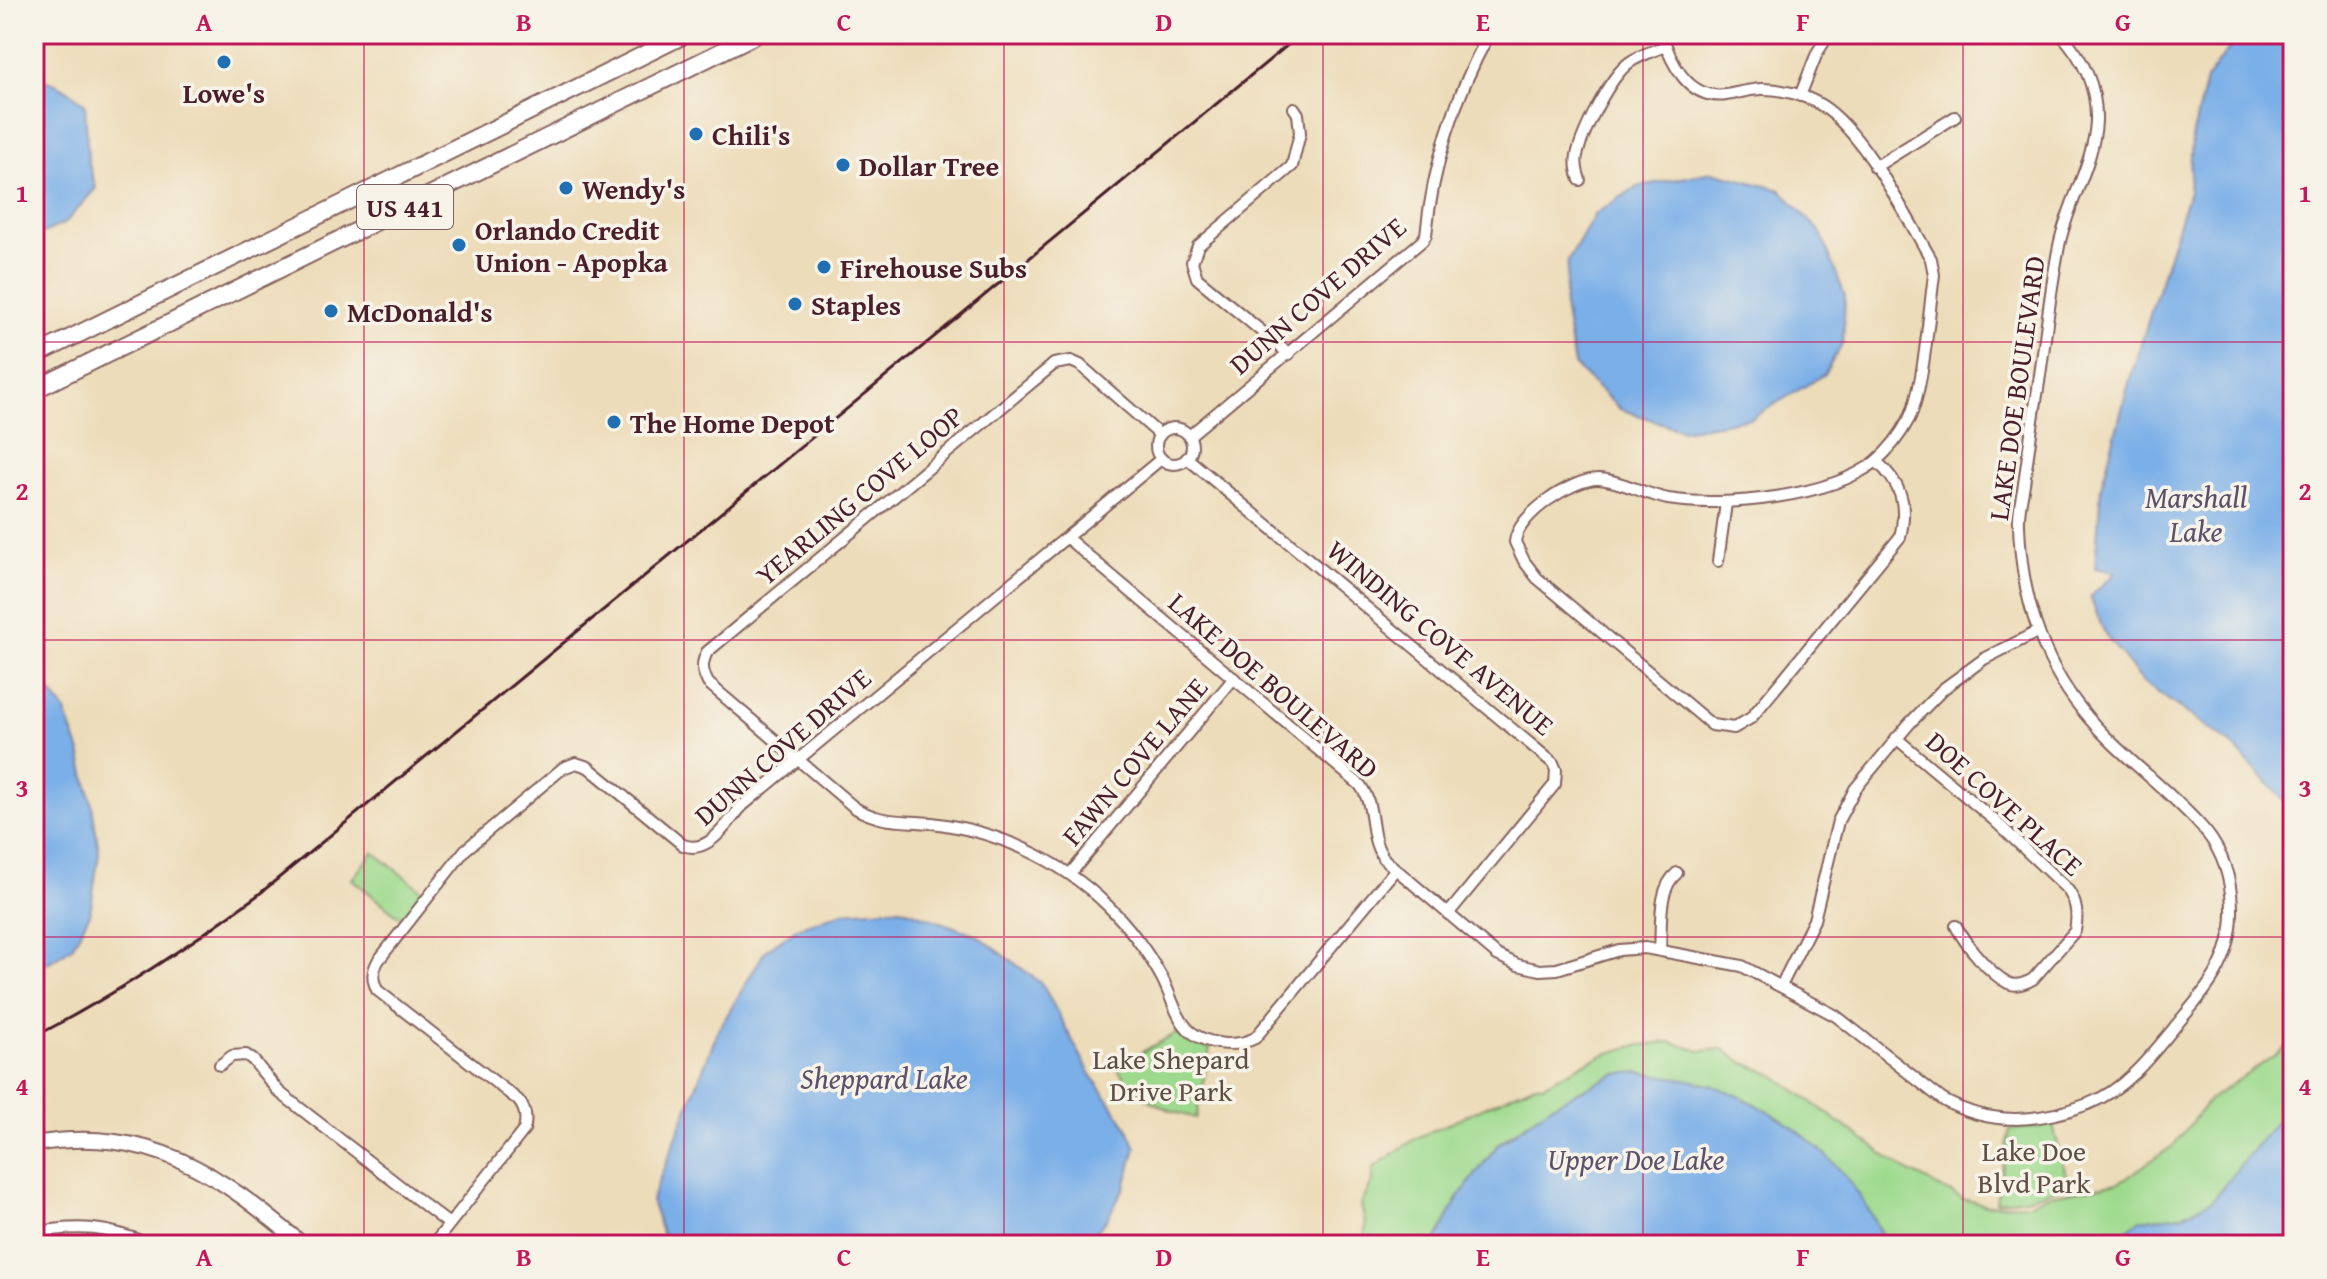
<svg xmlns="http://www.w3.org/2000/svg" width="2327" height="1279" font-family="'Gentium Book Plus',serif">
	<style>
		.green { fill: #9eda8e; stroke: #747c5c; stroke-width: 2 }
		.water { fill: #7aafe8; stroke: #62678a; stroke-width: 2 }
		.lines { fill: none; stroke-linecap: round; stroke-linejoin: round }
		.street-casing { stroke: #83615d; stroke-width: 14 }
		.secondary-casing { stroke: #83615d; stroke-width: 18 }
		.primary-casing { stroke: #83615d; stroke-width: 20 }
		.street { stroke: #fff; stroke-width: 10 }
		.secondary { stroke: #fff; stroke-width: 14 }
		.primary { stroke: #fff; stroke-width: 16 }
		.rail { stroke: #4a1f2b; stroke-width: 3 }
		.grid { fill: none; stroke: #c2185b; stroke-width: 2; stroke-opacity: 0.55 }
		.poi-dot { fill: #1f6fb2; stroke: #f7f3e8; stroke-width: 3 }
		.labels { text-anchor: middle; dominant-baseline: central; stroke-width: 7; stroke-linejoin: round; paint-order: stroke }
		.shield { fill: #f7f3e8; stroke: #7e5f64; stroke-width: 2 }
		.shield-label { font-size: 26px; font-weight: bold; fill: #4a1f2b }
		.poi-label { font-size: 28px; font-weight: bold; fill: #4a1f2b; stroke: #f7f3e8; text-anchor: start }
		.street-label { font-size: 28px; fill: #4a1f2b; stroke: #f7f3e8 }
		.park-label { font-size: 28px; fill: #5f4e44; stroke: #f7f3e8 }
		.water-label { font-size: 30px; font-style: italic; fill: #5b516d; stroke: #f7f3e8 }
		.neatline { fill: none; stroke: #c2185b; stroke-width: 3 }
		.grid-label { font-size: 26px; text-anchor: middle; font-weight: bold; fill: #c2185b }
	</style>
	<rect width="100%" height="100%" fill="#f7f3e8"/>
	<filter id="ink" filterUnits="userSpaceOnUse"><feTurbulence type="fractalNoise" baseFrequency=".0125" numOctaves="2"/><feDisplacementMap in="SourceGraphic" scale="16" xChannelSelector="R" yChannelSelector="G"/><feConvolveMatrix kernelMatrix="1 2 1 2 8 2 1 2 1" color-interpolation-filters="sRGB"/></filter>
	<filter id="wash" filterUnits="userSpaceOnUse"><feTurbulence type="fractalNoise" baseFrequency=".006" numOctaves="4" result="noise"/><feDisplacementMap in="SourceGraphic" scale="32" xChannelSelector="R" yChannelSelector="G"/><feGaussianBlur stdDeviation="1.8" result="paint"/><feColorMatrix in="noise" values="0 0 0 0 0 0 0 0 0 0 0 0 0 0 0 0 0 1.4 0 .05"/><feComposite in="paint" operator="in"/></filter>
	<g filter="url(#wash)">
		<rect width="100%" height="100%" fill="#eddcb9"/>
		<g class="green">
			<path d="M373,852L424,892L402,919L352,879Z"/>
			<path d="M1179,1032L1193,1043L1210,1048L1196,1118C1163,1110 1135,1097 1116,1066Z"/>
			<path d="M1671,1042L1700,1051L1723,1049L1742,1062L1774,1075L1904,1169L1963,1199L1988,1205L2027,1204L2046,1196L2118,1183L2173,1146L2209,1100L2293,1043V1113L2273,1125L2212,1201L2182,1215L2140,1220L2119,1235L2116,1245H1885L1878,1226L1615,1074L1554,1104L1498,1144L1458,1198L1434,1245H1362L1366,1226L1361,1205L1373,1181V1168L1416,1138L1535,1084L1543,1085C1592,1059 1614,1045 1671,1042Z"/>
			<path d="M2052,1122L2069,1186L2025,1198L1996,1202L2010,1129L2033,1128Z"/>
		</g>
		<g class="water">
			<path d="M2236,34H2293V810L2231,744L2143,682L2105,634L2090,597L2116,572L2095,568L2101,487L2130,379L2189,191L2192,138L2206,80L2233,43Z"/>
			<path d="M34,79C54,80 70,91 85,104L88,161L96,188L65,223L41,234L34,232Z"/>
			<path d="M1712,172L1781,190L1821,233L1845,296L1843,342L1825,374L1752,418L1682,430L1620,409L1574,365L1564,306L1568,261L1595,214L1637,187Z"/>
			<path d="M34,671L64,709L80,752L92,805L99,853L90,913L72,947L34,972Z"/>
			<path d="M901,908L977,935L1042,984L1090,1073L1127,1127L1136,1148L1125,1186L1108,1217L1086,1245H666L651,1201L718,1031L765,951L798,928L843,912Z"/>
			<path d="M1639,1072C1664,1077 1693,1078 1717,1087C1791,1115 1857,1169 1885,1245H1434L1458,1198L1498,1145L1554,1104L1615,1074Z"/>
			<path d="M2293,1113V1245H2116L2119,1235L2140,1220L2182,1215L2212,1201L2273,1125Z"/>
		</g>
	</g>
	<g filter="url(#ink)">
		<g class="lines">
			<g class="street-casing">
				<g id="street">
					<path d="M1662,34C1671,64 1689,100 1726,95C1739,93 1750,89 1763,89C1782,89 1805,95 1821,105C1863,131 1906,216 1931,259L1934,275C1929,311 1924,388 1909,419C1901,434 1888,451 1875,462C1830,497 1724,508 1668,499C1647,495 1616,479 1598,479C1572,479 1517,515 1515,542L1524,561L1537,578L1712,725L1734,728L1751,718L1900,537C1908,504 1901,483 1876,461"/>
					<path d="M1800,96L1817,53L1829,34"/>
					<path d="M1875,167L1955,117"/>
					<path d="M1580,180C1577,172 1575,165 1577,155C1583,131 1610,76 1630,62C1640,55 1654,51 1665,46"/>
					<path d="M1289,354L1197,278L1192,262L1198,246L1292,166L1300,133L1298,114L1294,108"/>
					<circle cx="1174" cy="446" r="18"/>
					<path d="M1160,435L1080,365L1071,361L1054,364L707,652C701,664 702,671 708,683L855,808C883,824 902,820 932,823C997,831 1060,859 1107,905C1129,926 1147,951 1162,978C1171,995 1176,1019 1191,1032C1208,1045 1236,1048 1255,1038L1395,870"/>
					<path d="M1189,436L1422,241L1426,235C1433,164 1455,97 1489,34"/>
					<path d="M1187,458L1553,763L1556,770L1555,784L1448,914"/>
					<path d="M1067,538L1360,785C1377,808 1367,838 1385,860L1497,955L1518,965L1540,970L1557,969L1619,950L1645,948L1742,966L1836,1016L1943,1100C1990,1126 2038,1123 2088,1104C2128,1089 2157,1048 2183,1017C2195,1003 2207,989 2216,973C2242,927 2236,863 2200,825C2163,784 2116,753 2082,710C2040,658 2021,592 2019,525C2018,511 2022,497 2024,484C2028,454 2032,425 2037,395C2045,346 2049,295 2059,246C2067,204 2094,164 2096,121C2097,87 2083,58 2061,34"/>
					<path d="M1718,561L1726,503"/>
					<path d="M1896,738L1994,820L2067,889C2077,902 2078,915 2075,931L2033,979C2026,983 2016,987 2008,983C1990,974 1965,944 1956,926"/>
					<path d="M1070,874L1234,678"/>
					<path d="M1660,949C1662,925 1657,889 1677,873"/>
					<path d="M1781,986L1814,920L1838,821L1855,789L1909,724L1943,689L1984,659L2037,632"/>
					<path d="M220,1065L232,1056L246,1055L253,1060L279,1092L449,1224"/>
					<path d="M34,1233C79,1224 109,1227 151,1245"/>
					<path d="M433,1245L524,1130C527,1119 526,1109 518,1100L377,990C372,979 372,972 378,961L465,850L563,768L576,763L588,767L683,845C709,855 727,823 742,806L1161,459"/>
				</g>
			</g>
			<g class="secondary-casing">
				<path id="secondary" d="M34,1144C151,1125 218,1173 303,1245"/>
			</g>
			<g class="primary-casing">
				<g id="primary">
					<path d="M34,356L686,34"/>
					<path d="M34,390L757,34"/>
				</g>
			</g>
			<use href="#street" class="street"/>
			<use href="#secondary" class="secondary"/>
			<use href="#primary" class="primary"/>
			<path class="rail" d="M34,1037C113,996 186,948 258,895L1301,34"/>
		</g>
	</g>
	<path class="grid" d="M364,34V1245M684,34V1245M1004,34V1245M1323,34V1245M1643,34V1245M1963,34V1245M34,342H2293M34,640H2293M34,937H2293"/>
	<g class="poi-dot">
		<circle cx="224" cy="62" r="8"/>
		<circle cx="696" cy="134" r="8"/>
		<circle cx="843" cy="165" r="8"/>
		<circle cx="566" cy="188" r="8"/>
		<circle cx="459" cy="245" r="8"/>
		<circle cx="824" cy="267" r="8"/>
		<circle cx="795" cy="304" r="8"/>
		<circle cx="331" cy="311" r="8"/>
		<circle cx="614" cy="422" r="8"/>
	</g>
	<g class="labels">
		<rect class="shield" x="357" y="185" width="96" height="44" rx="6"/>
		<g class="shield-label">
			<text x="405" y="207">US 441</text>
		</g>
		<g class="poi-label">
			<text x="224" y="92" text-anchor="middle">Lowe's</text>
			<text x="712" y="134">Chili's</text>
			<text x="859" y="165">Dollar Tree</text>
			<text x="582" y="188">Wendy's</text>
			<text x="475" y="229">Orlando Credit<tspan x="475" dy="32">Union - Apopka</tspan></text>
			<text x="840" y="267">Firehouse Subs</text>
			<text x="811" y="304">Staples</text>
			<text x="347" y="311">McDonald's</text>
			<text x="630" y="422">The Home Depot</text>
		</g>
		<g class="street-label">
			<text transform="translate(1317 295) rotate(-41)">DUNN COVE DRIVE</text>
			<text transform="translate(2016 388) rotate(-82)">LAKE DOE BOULEVARD</text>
			<text transform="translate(859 495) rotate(-40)">YEARLING COVE LOOP</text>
			<text transform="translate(1441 637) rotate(40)">WINDING COVE AVENUE</text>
			<text transform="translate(1274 685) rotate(41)">LAKE DOE BOULEVARD</text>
			<text transform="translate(782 746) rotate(-41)">DUNN COVE DRIVE</text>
			<text transform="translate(1134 761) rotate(-50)">FAWN COVE LANE</text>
			<text transform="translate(2005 803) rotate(42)">DOE COVE PLACE</text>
		</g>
		<g class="park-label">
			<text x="1171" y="1058">Lake Shepard<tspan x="1171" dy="32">Drive Park</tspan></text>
			<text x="2034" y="1150">Lake Doe<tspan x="2034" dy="32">Blvd Park</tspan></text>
		</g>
		<g class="water-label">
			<text x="2196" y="497">Marshall<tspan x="2196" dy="34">Lake</tspan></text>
			<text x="884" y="1078">Sheppard Lake</text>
			<text x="1636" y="1159">Upper Doe Lake</text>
		</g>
	</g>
	<rect width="2327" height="1279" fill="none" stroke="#f7f3e8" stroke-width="88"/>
	<rect x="44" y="44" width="2239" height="1191" class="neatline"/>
	<g class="grid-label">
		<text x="204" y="31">A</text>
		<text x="524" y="31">B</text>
		<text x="844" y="31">C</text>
		<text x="1164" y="31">D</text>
		<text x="1483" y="31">E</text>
		<text x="1803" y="31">F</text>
		<text x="2123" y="31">G</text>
		<text x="22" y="202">1</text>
		<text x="2305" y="202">1</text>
		<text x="22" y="500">2</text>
		<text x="2305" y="500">2</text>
		<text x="22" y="797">3</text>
		<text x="2305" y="797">3</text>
		<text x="22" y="1095">4</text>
		<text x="2305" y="1095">4</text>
		<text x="204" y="1266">A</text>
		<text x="524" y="1266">B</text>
		<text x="844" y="1266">C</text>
		<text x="1164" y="1266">D</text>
		<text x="1483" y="1266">E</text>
		<text x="1803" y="1266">F</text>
		<text x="2123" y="1266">G</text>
	</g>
</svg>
